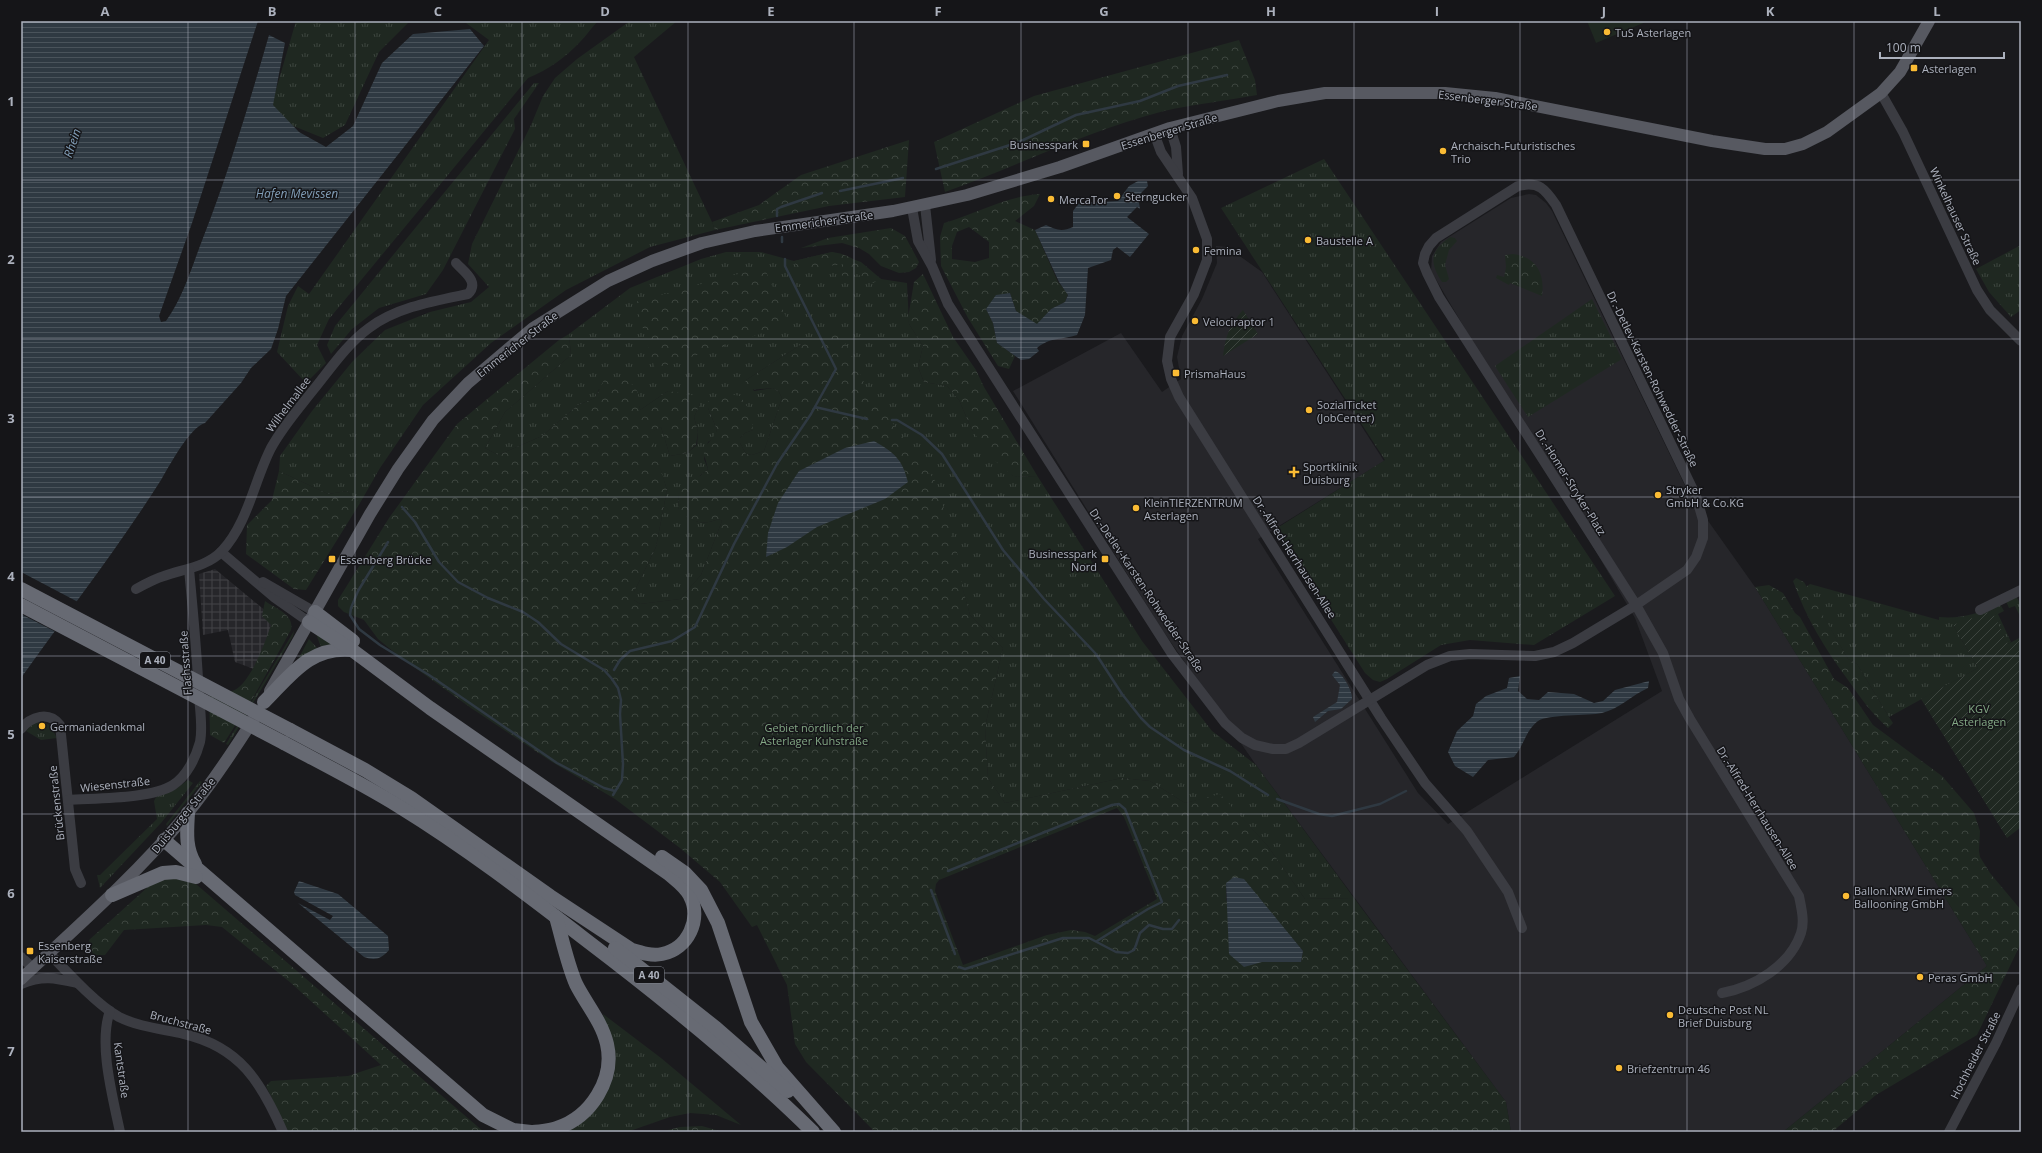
<svg xmlns="http://www.w3.org/2000/svg" width="2042" height="1153" font-family="'Open Sans',sans-serif">
	<style>
		.built { fill: #26262a }
		.industrial { fill: url(#industrial-grid) }
		.grass { fill: url(#grass-tufts) }
		.forest { fill: url(#forest-crowns); fill-rule: evenodd }
		.garden { fill: url(#garden-furrows) }
		.pitch { fill: #1f2821 }
		.water { fill: url(#water-rules) }
		.pier { fill: #1a1a1d }
		.lines { fill: none; stroke-linecap: round; stroke-linejoin: round }
		.stream { stroke: #2f3942; stroke-width: 2.5 }
		.minor { stroke: #3b3c42; stroke-width: 10 }
		.major { stroke: #575961; stroke-width: 12 }
		.highway { stroke: #676a73; stroke-width: 14 }
		.highway-bridge { stroke: #676a73; stroke-width: 14 }
		.grid { fill: none; stroke: #acb1bd; stroke-width: 1; stroke-opacity: 0.55 }
		.poi-dot { fill: #fabb34; stroke: #151518; stroke-width: 1.5 }
		.labels { text-anchor: middle; dominant-baseline: central; stroke-width: 3; stroke-linejoin: round; paint-order: stroke }
		.shield { fill: #151518; stroke: #7f828c; stroke-width: 1 }
		.shield-label { font-size: 10px; font-weight: bold; fill: #acb1bd }
		.poi-label { font-size: 11px; fill: #acb1bd; stroke: #151518; text-anchor: start }
		.street-label { font-size: 11px; fill: #acb1bd; stroke: #151518 }
		.park-label { font-size: 11px; fill: #83a885; stroke: #151518 }
		.water-label { font-size: 12px; font-style: italic; fill: #829eb8; stroke: #151518 }
		.neatline { fill: none; stroke: #acb1bd; stroke-width: 1.5 }
		.grid-label { font-size: 13px; text-anchor: middle; font-weight: bold; fill: #acb1bd }
	</style>
	<defs>
		<pattern id="industrial-grid" width="8" height="8" patternUnits="userSpaceOnUse"><rect width="8" height="8" fill="#26262a"/><path d="M0 4h8M4 0v8" fill="none" stroke="#434347"/></pattern>
		<pattern id="grass-tufts" width="24" height="20" patternUnits="userSpaceOnUse"><rect width="24" height="20" fill="#1f2821"/><path d="M3 7l-1-3M5 7V3M7 7l1-3M15 17l-1-3M17 17v-4M19 17l1-3" fill="none" stroke="#3d453f"/></pattern>
		<pattern id="forest-crowns" width="20" height="18" patternUnits="userSpaceOnUse"><rect width="20" height="18" fill="#1f2821"/><path d="M2 6a3 3 0 1 1 6 0M12 15a3 3 0 1 1 6 0" fill="none" stroke="#3d453f"/></pattern>
		<pattern id="garden-furrows" width="10" height="10" patternUnits="userSpaceOnUse"><rect width="10" height="10" fill="#1f2821"/><path d="M-1 1l2-2M0 10L10 0M9 11l2-2" fill="none" stroke="#3d453f"/></pattern>
		<pattern id="water-rules" width="6" height="5" patternUnits="userSpaceOnUse"><rect width="6" height="5" fill="#2f3942"/><path d="M0 2.5h6" fill="none" stroke="#4a535b"/></pattern>
	</defs>
	<rect width="100%" height="100%" fill="#1a1a1d"/>
	<path class="built" d="M1529,194L1536,195L1546,203L1552,211L1689,494L1755,587L1987,966L1783,1132H1511L1506,1102L1256,765L1161,628L1013,391L1121,333L1162,392L1181,379L1177,357L1182,336L1202,299L1217,263L1216,246L1227,247L1262,272L1384,461L1258,539L1418,793L1448,824L1662,691L1635,618L1431,271L1432,256L1441,242L1511,198Z"/>
	<path class="industrial" d="M215,569L279,622L257,670L235,662L228,630L203,635L199,574Z"/>
	<g class="grass">
		<path d="M296,21H598C591,28 586,36 580,42C565,58 548,70 528,78L329,319L317,345L326,363L306,383L277,352L288,306L298,286L309,294L489,40L466,23H408L379,52L345,125L323,138L286,123L273,113V100Z"/>
		<path d="M630,21H677L634,57L712,222L715,230L650,247L566,290L491,343L423,405L380,468L360,503L347,491L328,494L279,471L280,456L312,411L352,362L385,330L430,312L471,302L489,287L468,264L472,244L531,125L543,96L555,78L577,59Z"/>
		<path d="M534,83H539L514,119L515,129L443,270L426,294L379,308L352,329L331,354L327,345L335,326Z"/>
		<path d="M1324,159L1615,596L1534,645L1470,640L1441,645L1387,679L1380,682L1373,680L1365,673L1274,530L1385,460L1221,208Z"/>
		<path d="M1450,237L1455,238L1457,241L1449,250L1445,265L1449,279L1446,282H1442C1429,262 1430,251 1450,237Z"/>
		<path d="M2021,245V310L2011,317L1989,292L1976,269Z"/>
		<path d="M726,252H761L794,261L832,252L861,262L881,279L907,283L909,324L923,346L918,367L924,382L947,386L959,400L972,430L1013,476L1038,477L1142,641L1212,731L1256,765L1354,898L1305,899L1267,845L1220,795L1185,803L1150,781L1122,778L1005,803L988,778L985,727L1003,648L970,615L953,555L813,344H802L746,380L754,391L773,388L779,392L782,398L764,451L752,455L746,454L740,443V438L745,433L753,430L708,408L717,430L714,438L708,442L704,459L708,469L678,494L679,511C695,522 700,526 719,519L722,521L701,575L680,599L640,604L634,600V592L656,547L667,490L649,433L661,427L670,456L687,453L697,445L698,432L694,417L700,404L668,391L640,410L638,401L599,389L595,398L578,405L542,436L498,455L485,448L505,412L571,355L569,334L630,288L701,259Z"/>
		<path d="M1592,299L1622,359L1528,417L1495,366Z"/>
		<path d="M1810,584L1939,620V617C1962,619 1979,613 2000,604L2004,611L1998,614L2011,642L2008,644L1953,625L1978,668L1889,717L1857,664L1848,659L1806,587Z"/>
		<path d="M2016,596L2021,605V618L2015,606L2009,608L2006,601Z"/>
		<path d="M294,631L293,636L228,745L226,744Z"/>
		<path d="M316,634L334,644L321,647Z"/>
		<path d="M309,639L318,649L295,665Z"/>
		<path d="M37,720L50,725L57,738L41,740L26,731Z"/>
		<path d="M188,780L193,783L161,823L100,888L97,875H100L157,819L154,801L157,795L177,788Z"/>
		<path d="M200,781L202,782L167,826L166,824Z"/>
		<path d="M603,1014L661,1058L741,1125L716,1115L690,1113L670,1117L627,1132H557L603,1091L606,1030Z"/>
	</g>
	<g class="forest">
		<path d="M1239,40L1255,80L1257,95C1226,101 1194,104 1164,111C1089,130 1018,166 945,192L934,142L1034,96Z"/>
		<path d="M909,140L905,197L829,206L715,230L712,222L759,205L801,175Z"/>
		<path d="M1040,194L1034,206L1015,221L1035,230L1058,282L1068,294L1065,302L1051,309L1037,325L1016,311L1010,293L986,309L993,323L997,343L1015,356L1009,369L998,366L968,318L941,266L940,237L944,223C975,214 1007,196 1040,194ZM969,227L989,242V258L975,262L952,259V246L957,232Z"/>
		<path d="M891,228L905,236L919,262L916,268L909,272L899,273L881,266L869,254L859,248L842,243L801,248L828,238Z"/>
		<path d="M832,252C855,255 862,267 881,279L873,283L857,274L844,277L840,274L844,264L829,266L822,272L815,268L807,270L797,268L794,261Z"/>
		<path d="M1513,254C1537,257 1545,274 1542,296L1510,283L1509,285L1496,278L1497,275L1504,277L1506,267L1505,255Z"/>
		<path d="M764,267L789,324L655,369L635,302Z"/>
		<path d="M923,274L953,337L976,370L984,387L1038,477L1013,476L993,459L972,430L959,400L947,386L924,382L918,367L923,346L909,324L908,318L914,282Z"/>
		<path d="M835,327L849,349L866,387L936,482L961,566L962,586L970,615L1003,648L985,727L988,778L1005,803L1122,778L1150,781L1185,803L1220,794L1267,845L1305,899L1354,898L1506,1102L1511,1132H875L806,1062L795,1044L787,985L757,925L752,927L720,882L680,848L615,799L552,762L471,708L400,657L378,639L364,620L344,612L338,606V600L389,518L457,424L559,340L569,334L571,355L505,412L485,448L498,455L542,436L578,405L595,398L604,380C616,375 630,378 637,391C639,395 639,404 640,410L668,391L697,396L700,404L694,417L698,432L696,445L687,453L670,456L661,427L650,433L667,490L656,547L634,592V600L640,604L680,599L701,575L722,521L719,519C700,526 695,522 679,512L678,494L684,479L700,476L708,469L703,450C708,442 714,438 717,430L708,408V399L729,394L740,396L750,411L753,430L745,433L740,438V443L746,454L752,455L764,451L782,398L779,392L773,388L748,390L744,387L746,380L802,344H813ZM1117,808L1124,817L1157,899L1095,936L1085,932L1071,930L1047,935L963,965L935,891L936,884L939,880ZM1226,883L1286,931L1303,951L1301,962H1262L1226,900Z"/>
		<path d="M279,471L328,494L347,491L360,503L306,590L294,589L246,554L247,525L272,500Z"/>
		<path d="M1796,578L1804,582L1848,659L1857,664L1889,717L1893,723L1888,728C1872,714 1860,697 1848,680C1825,649 1806,618 1793,581Z"/>
		<path d="M1769,585L1783,593L1795,613L1800,617L1834,679L1848,688L1873,725L1942,776L1974,813L1980,831L1979,851L1980,857L1990,873L2021,910V943L1977,1035L1876,1095L1832,1132H1783L1987,966L1755,587Z"/>
		<path d="M265,601C275,608 295,615 291,630L254,696L224,743L210,735L209,692C218,693 232,694 239,687C253,675 265,643 271,625L262,616Z"/>
		<path d="M164,876L189,878L484,1132H288L266,1086L271,1081L348,1076L381,1065L291,983L222,927L206,925L124,930L105,955H93L89,940L150,885Z"/>
		<path d="M702,1126L723,1132H660L680,1127Z"/>
	</g>
	<g class="garden">
		<path d="M1243,310L1258,334L1223,356C1225,337 1230,324 1243,310Z"/>
		<path d="M1992,611L2008,644L2021,637V827L2007,838L1921,699L1978,668L1953,625Z"/>
	</g>
	<path class="pitch" d="M1587,21H1648L1596,43Z"/>
	<g class="water">
		<path d="M21,21H258L192,223L159,316L161,322L166,321C184,296 192,266 203,238C229,171 249,104 269,35L285,43L273,105L299,132L326,147L353,126L382,63L413,34L470,29L484,46L286,296L278,329L271,349L251,368L241,383L205,423C189,428 170,465 161,480C118,548 68,612 21,678Z"/>
		<path d="M1138,181H1147L1148,186L1138,196L1140,209L1137,207L1127,217L1149,234L1130,257L1117,247L1113,250L1111,260L1088,268L1085,315L1077,335C1062,340 1050,337 1037,348L1039,351L1029,359L1021,360L997,343L993,323L986,309L996,295L1010,293L1016,311L1037,324L1051,309L1065,302L1068,295L1059,282L1035,230L1046,225C1056,230 1062,232 1073,227V211L1079,203L1118,201L1129,186Z"/>
		<path d="M874,441C895,453 902,459 908,482L885,499L817,527L787,547L766,557L768,533L778,503L799,471L845,448Z"/>
		<path d="M1335,671C1342,672 1353,691 1352,699L1341,709L1328,711L1315,722L1313,717L1337,702L1340,685L1332,675Z"/>
		<path d="M1520,676L1518,691L1527,699L1539,700L1548,692L1574,694L1594,703L1603,701L1615,690L1649,681L1648,688C1632,695 1619,709 1602,713C1588,716 1548,714 1538,721C1526,730 1524,745 1514,757L1488,760L1473,777L1455,766L1448,752L1457,731L1473,716L1476,704L1486,696L1507,688L1509,678Z"/>
		<path d="M1234,877L1244,879L1303,951L1301,962H1262L1244,967L1229,954L1226,883Z"/>
		<path d="M299,881L338,894L388,936L389,950C381,959 375,961 364,957L298,903L330,920L333,916L295,895L294,892Z"/>
	</g>
	<path class="pier" d="M21,572L78,602L56,632L21,614Z"/>
	<g class="lines">
		<g class="stream">
			<path d="M936,169L1019,142L1076,115L1140,101L1178,86L1227,75"/>
			<path d="M840,191L903,178"/>
			<path d="M777,216V209L781,207L822,193"/>
			<path d="M782,237V242"/>
			<path d="M815,407L867,419"/>
			<path d="M892,420H897L922,435L942,454L1003,550L1044,599L1096,654L1122,694L1141,718L1150,727L1184,750L1230,771L1268,795"/>
			<path d="M402,507L415,522L439,562L458,582L488,598L523,612L538,622L561,644L604,670L612,679L618,688L621,700L620,714L623,764L622,780L613,795"/>
			<path d="M388,542L358,591L351,608L350,615L359,629L380,645L429,675L557,763L604,788L615,791"/>
			<path d="M614,670L620,660L630,651L672,641L695,627L734,544L777,464L811,414L836,369L785,266V259"/>
			<path d="M1277,799L1319,814L1332,816L1380,804L1406,791"/>
			<path d="M948,871L1112,805L1119,804L1125,809L1162,902L1148,909L1097,941"/>
			<path d="M931,890L955,954"/>
			<path d="M959,967L965,969L1063,938H1089L1116,952L1128,953L1134,950L1136,945L1140,933L1149,925L1163,929H1172L1179,920"/>
		</g>
		<g class="minor">
			<path d="M1881,93L1903,132L1977,290L1990,310L2021,341"/>
			<path d="M1170,128L1176,147L1178,174"/>
			<path d="M1154,133L1161,152L1192,198L1207,239V260L1194,294L1170,337L1167,361L1171,379L1179,397L1381,718L1425,783L1467,831L1508,892L1522,928"/>
			<path d="M925,205L931,260"/>
			<path d="M912,208L918,241L932,266L948,304L1172,654L1225,723L1242,738L1255,745L1273,749H1286L1299,743L1427,665L1450,656L1470,654L1535,656L1554,652L1573,643L1636,605L1687,570L1696,557L1703,538V520L1696,496L1556,205C1545,189 1539,181 1518,186L1436,238L1429,246L1425,254L1423,263L1427,273L1439,297L1636,605L1663,653L1679,699L1690,719L1799,896C1801,907 1805,921 1801,933C1790,966 1754,987 1722,993"/>
			<path d="M221,552L275,598L309,622"/>
			<path d="M263,582L315,612"/>
			<path d="M136,589C145,584 154,579 164,576C183,569 207,567 222,551C248,523 254,481 271,448C283,426 299,408 314,389C331,368 347,344 369,328C397,307 434,301 468,294C480,282 464,272 456,263"/>
			<path d="M1980,610L2021,590"/>
			<path d="M21,729C31,716 49,711 60,725L75,869L81,883"/>
			<path d="M68,800C95,798 152,799 173,785C187,776 196,757 200,742C203,728 200,711 199,696C197,654 193,611 189,569"/>
			<path d="M49,953C67,972 97,1005 119,1017C139,1027 162,1029 184,1034C240,1047 261,1082 283,1132"/>
			<path d="M21,957L33,968"/>
			<path d="M21,984C43,975 55,978 77,983"/>
			<path d="M110,1011C98,1044 113,1098 120,1132"/>
			<path d="M1949,1132L1996,1043L2021,989"/>
		</g>
		<g class="major">
			<path d="M270,691L370,514L398,469L433,420L468,383L533,328L608,281L652,261L702,243L755,231L893,211L967,195L1060,167L1170,128L1278,101L1325,93H1445L1495,98L1712,141L1765,149H1785L1803,144L1827,132L1881,93L1900,72L1929,21"/>
			<path d="M21,979C78,926 137,874 187,814C212,783 234,750 255,717"/>
		</g>
		<g class="highway">
			<path d="M315,612L353,641"/>
			<path d="M264,702C291,675 310,646 352,650"/>
			<path d="M290,730L365,770L411,798L550,896L632,950C642,953 652,956 662,954C688,949 702,919 690,896C686,887 676,880 669,874L430,708L352,650L309,622"/>
			<path d="M284,743C323,764 363,784 400,807C465,847 525,893 586,940C665,1000 742,1062 813,1132"/>
			<path d="M188,813C187,831 185,848 195,864"/>
			<path d="M164,840L483,1115L513,1130L531,1132"/>
			<path d="M662,857L685,873L701,890L718,923L751,1022L777,1067L834,1132"/>
			<path d="M112,895L163,873L176,872L196,877"/>
			<path d="M615,948L716,1028L788,1091"/>
			<path d="M533,1132C541,1131 550,1131 557,1128C591,1117 615,1079 607,1044C602,1022 586,1004 576,984C567,963 562,938 556,917"/>
		</g>
		<g class="highway-bridge">
			<path d="M21,589L290,730"/>
			<path d="M21,605L284,743"/>
		</g>
	</g>
	<path class="grid" d="M188,21V1132M355,21V1132M522,21V1132M688,21V1132M854,21V1132M1021,21V1132M1188,21V1132M1354,21V1132M1520,21V1132M1687,21V1132M1854,21V1132M21,180H2021M21,339H2021M21,497H2021M21,656H2021M21,814H2021M21,973H2021"/>
	<g class="poi-dot">
		<circle cx="1607" cy="32" r="4"/>
		<rect x="1910" y="64" width="8" height="8" rx="2"/>
		<rect x="1082" y="140" width="8" height="8" rx="2"/>
		<circle cx="1443" cy="151" r="4"/>
		<circle cx="1117" cy="196" r="4"/>
		<circle cx="1051" cy="199" r="4"/>
		<circle cx="1308" cy="240" r="4"/>
		<circle cx="1196" cy="250" r="4"/>
		<circle cx="1195" cy="321" r="4"/>
		<rect x="1172" y="369" width="8" height="8" rx="2"/>
		<circle cx="1309" cy="410" r="4"/>
		<path d="M1292 466h4v4h4v4h-4v4h-4v-4h-4v-4h4z"/>
		<circle cx="1658" cy="495" r="4"/>
		<circle cx="1136" cy="508" r="4"/>
		<rect x="328" y="555" width="8" height="8" rx="2"/>
		<rect x="1101" y="555" width="8" height="8" rx="2"/>
		<circle cx="42" cy="726" r="4"/>
		<circle cx="1846" cy="896" r="4"/>
		<rect x="26" y="947" width="8" height="8" rx="2"/>
		<circle cx="1920" cy="977" r="4"/>
		<circle cx="1670" cy="1015" r="4"/>
		<circle cx="1619" cy="1068" r="4"/>
	</g>
	<g class="labels">
		<g class="shield">
			<rect x="140" y="652" width="30" height="16" rx="3"/>
			<rect x="634" y="967" width="30" height="16" rx="3"/>
		</g>
		<g class="shield-label">
			<text x="155" y="660">A 40</text>
			<text x="649" y="975">A 40</text>
		</g>
		<g class="poi-label">
			<text x="1615" y="32">TuS Asterlagen</text>
			<text x="1922" y="68">Asterlagen</text>
			<text x="1078" y="144" text-anchor="end">Businesspark</text>
			<text x="1451" y="145">Archaisch-Futuristisches<tspan x="1451" dy="13">Trio</tspan></text>
			<text x="1125" y="196">Sterngucker</text>
			<text x="1059" y="199">MercaTor</text>
			<text x="1316" y="240">Baustelle A</text>
			<text x="1204" y="250">Femina</text>
			<text x="1203" y="321">Velociraptor 1</text>
			<text x="1184" y="373">PrismaHaus</text>
			<text x="1317" y="404">SozialTicket<tspan x="1317" dy="13">(JobCenter)</tspan></text>
			<text x="1303" y="466">Sportklinik<tspan x="1303" dy="13">Duisburg</tspan></text>
			<text x="1666" y="489">Stryker<tspan x="1666" dy="13">GmbH &amp; Co.KG</tspan></text>
			<text x="1144" y="502">KleinTIERZENTRUM<tspan x="1144" dy="13">Asterlagen</tspan></text>
			<text x="1097" y="553" text-anchor="end">Businesspark<tspan x="1097" dy="13">Nord</tspan></text>
			<text x="340" y="559">Essenberg Brücke</text>
			<text x="50" y="726">Germaniadenkmal</text>
			<text x="1854" y="890">Ballon.NRW Eimers<tspan x="1854" dy="13">Ballooning GmbH</tspan></text>
			<text x="38" y="945">Essenberg<tspan x="38" dy="13">Kaiserstraße</tspan></text>
			<text x="1928" y="977">Peras GmbH</text>
			<text x="1678" y="1009">Deutsche Post NL<tspan x="1678" dy="13">Brief Duisburg</tspan></text>
			<text x="1627" y="1068">Briefzentrum 46</text>
		</g>
		<g class="street-label">
			<text transform="translate(1488 100) rotate(7)">Essenberger Straße</text>
			<text transform="translate(1169 131) rotate(-17)">Essenberger Straße</text>
			<text transform="translate(1956 216) rotate(65)">Winkelhauser Straße</text>
			<text transform="translate(824 221) rotate(-8)">Emmericher Straße</text>
			<text transform="translate(517 344) rotate(-38)">Emmericher Straße</text>
			<text transform="translate(1653 379) rotate(64)">Dr.-Detlev-Karsten-Rohwedder-Straße</text>
			<text transform="translate(288 404) rotate(-53)">Wilhelmallee</text>
			<text transform="translate(1571 482) rotate(58)">Dr.-Homer-Stryker-Platz</text>
			<text transform="translate(1295 557) rotate(57)">Dr.-Alfred-Herrhausen-Allee</text>
			<text transform="translate(1147 590) rotate(56)">Dr.-Detlev-Karsten-Rohwedder-Straße</text>
			<text transform="translate(185 663) rotate(-94)">Flachsstraße</text>
			<text transform="translate(115 784) rotate(-6)">Wiesenstraße</text>
			<text transform="translate(56 803) rotate(-96)">Brückenstraße</text>
			<text transform="translate(1758 808) rotate(58)">Dr.-Alfred-Herrhausen-Allee</text>
			<text transform="translate(183 815) rotate(-51)">Duisburger Straße</text>
			<text transform="translate(181 1022) rotate(15)">Bruchstraße</text>
			<text transform="translate(1975 1055) rotate(-63)">Hochheider Straße</text>
			<text transform="translate(122 1070) rotate(82)">Kantstraße</text>
		</g>
		<g class="park-label">
			<text x="1979" y="708">KGV<tspan x="1979" dy="13">Asterlagen</tspan></text>
			<text x="814" y="727">Gebiet nördlich der<tspan x="814" dy="13">Asterlager Kuhstraße</tspan></text>
		</g>
		<g class="water-label">
			<text transform="translate(72 143) rotate(-71)">Rhein</text>
			<text x="297" y="193">Hafen Mevissen</text>
		</g>
	</g>
	<rect width="2042" height="1153" fill="none" stroke="#151518" stroke-width="44"/>
	<path d="M1880 52v6h124v-6" fill="none" stroke="#acb1bd" stroke-width="2"/>
	<text x="1886" y="52" font-size="12" fill="#acb1bd" stroke="#151518" stroke-width="3" paint-order="stroke">100 m</text>
	<rect x="22" y="22" width="1998" height="1109" class="neatline"/>
	<g class="grid-label">
		<text x="105" y="16">A</text>
		<text x="272" y="16">B</text>
		<text x="438" y="16">C</text>
		<text x="605" y="16">D</text>
		<text x="771" y="16">E</text>
		<text x="938" y="16">F</text>
		<text x="1104" y="16">G</text>
		<text x="1271" y="16">H</text>
		<text x="1437" y="16">I</text>
		<text x="1604" y="16">J</text>
		<text x="1770" y="16">K</text>
		<text x="1937" y="16">L</text>
		<text x="11" y="106">1</text>
		<text x="11" y="264">2</text>
		<text x="11" y="423">3</text>
		<text x="11" y="581">4</text>
		<text x="11" y="739">5</text>
		<text x="11" y="898">6</text>
		<text x="11" y="1056">7</text>
	</g>
</svg>
